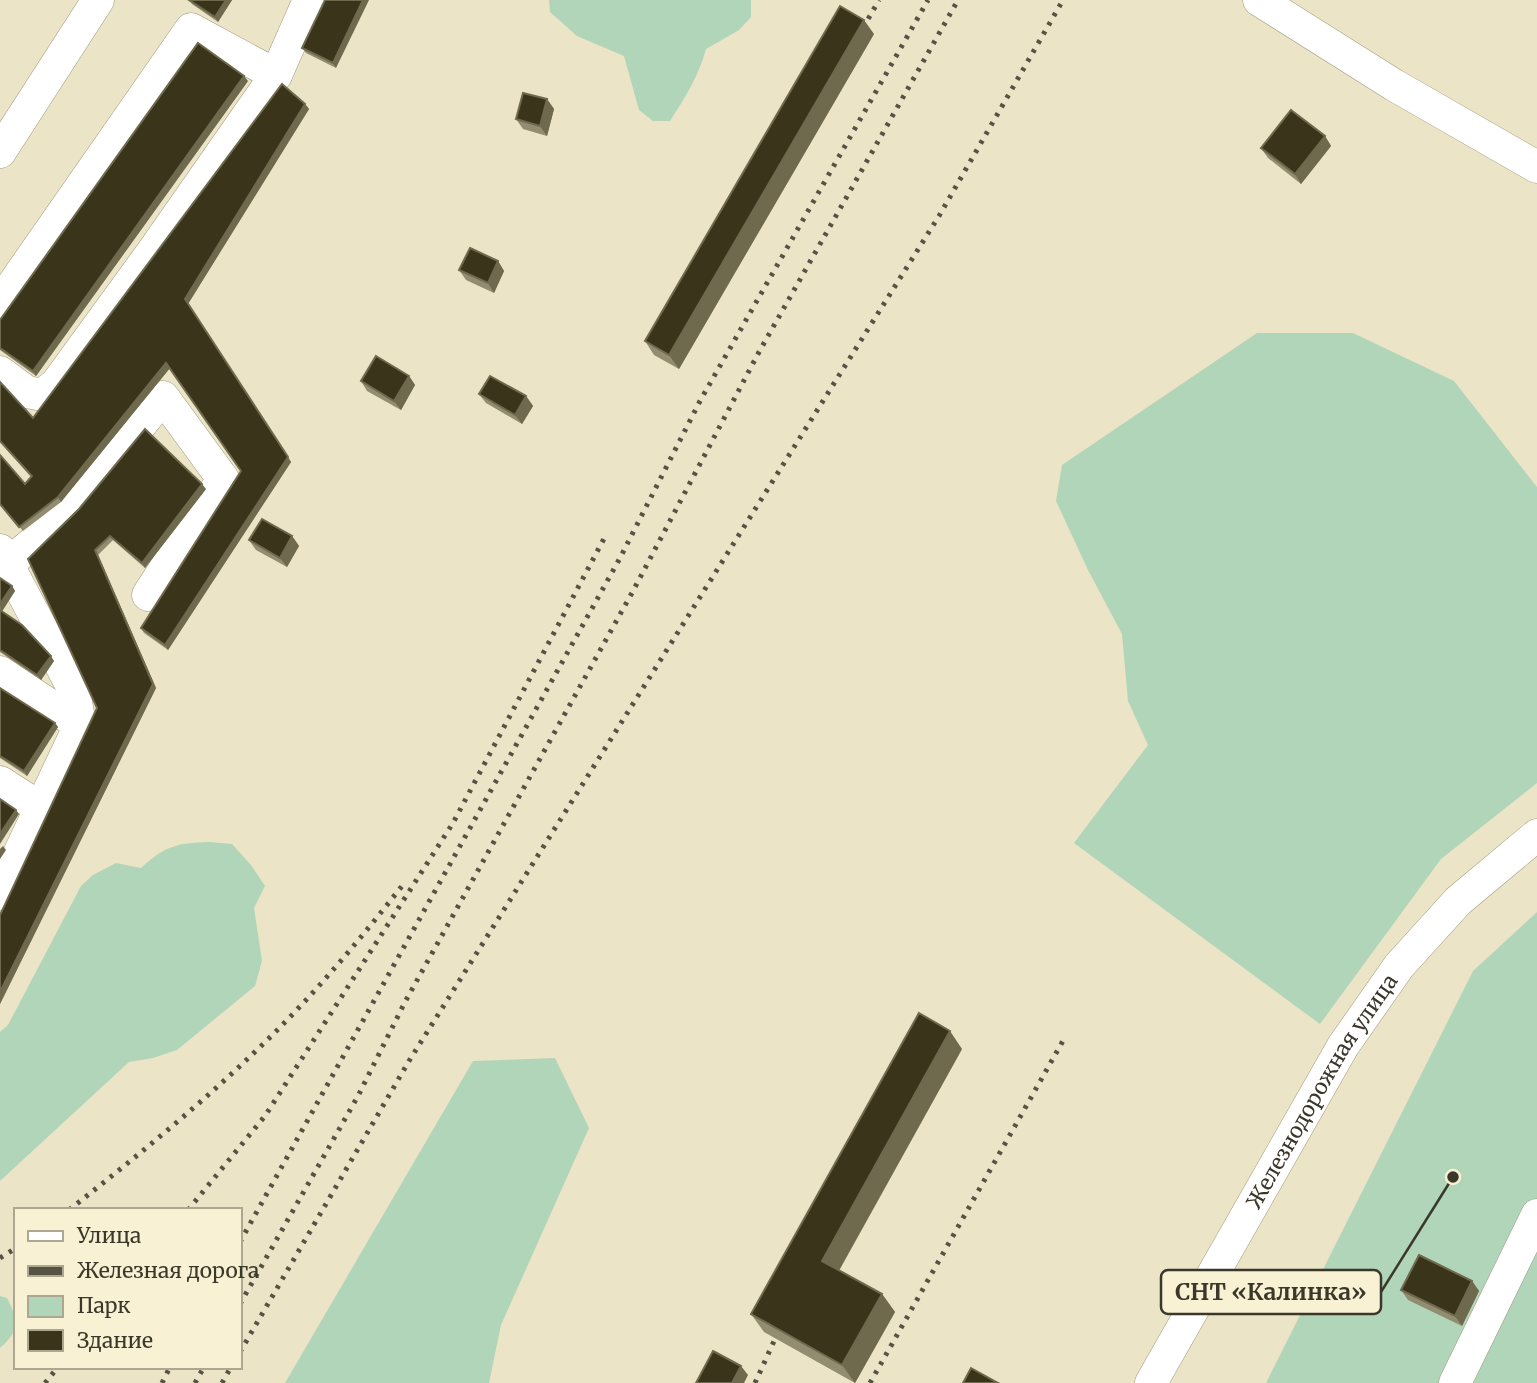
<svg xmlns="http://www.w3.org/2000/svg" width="1537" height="1383" font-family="Merriweather,serif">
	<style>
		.green { fill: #b1d5b8 }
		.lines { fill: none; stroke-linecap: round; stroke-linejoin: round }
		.minor-casing { stroke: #a19a7e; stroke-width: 33 }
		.minor { stroke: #fff; stroke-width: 32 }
		.rail { stroke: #575344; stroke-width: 5; stroke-dasharray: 3.5 7; stroke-linecap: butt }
		.wall { fill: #928c70 }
		.shaded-wall { fill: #6f694e }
		.building { fill: #3a341b; stroke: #6f694e; stroke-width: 2 }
		.labels { text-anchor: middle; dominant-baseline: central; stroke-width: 7; stroke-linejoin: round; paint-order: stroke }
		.street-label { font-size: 21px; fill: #3a372b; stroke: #f8f1d3 }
		.leader { fill: none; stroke: #3a372b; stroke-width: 2.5 }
		.callout-dot { fill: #3a372b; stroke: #f8f1d3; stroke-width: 2.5 }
		.callout { fill: #f8f1d3; stroke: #3a372b; stroke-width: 2.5 }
		.callout-label { font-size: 23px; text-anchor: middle; font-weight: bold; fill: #3a372b }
	</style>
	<rect width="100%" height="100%" fill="#ebe4c6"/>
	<g class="green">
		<path d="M549,0H751V17L739,30L706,49C699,75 685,98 670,121H653L639,110L624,56L577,36L550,12Z"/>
		<path d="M1257,333H1353L1454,381L1537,487V783L1441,859L1320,1024L1074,843L1148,745L1128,701L1122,634L1088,570L1056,501L1062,465Z"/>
		<path d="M209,842L232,844L251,865L265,886L254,908L262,961L255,986L177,1050L153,1058L129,1062L0,1181V1032L8,1025L81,886L93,875L116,863L141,868C165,846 177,843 209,842Z"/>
		<path d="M1537,912V1383H1266L1473,971Z"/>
		<path d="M555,1058L589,1128L501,1325L489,1383H285L473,1061Z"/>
		<path d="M0,1296L7,1298C18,1319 20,1331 0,1348Z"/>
	</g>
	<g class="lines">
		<g class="minor-casing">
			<g id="minor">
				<path d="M1259,0L1394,85L1537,167"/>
				<path d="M0,152L98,0"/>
				<path d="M0,303L191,29L276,75"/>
				<path d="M0,372L27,392L43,395L57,383L156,247L276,75L309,0"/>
				<path d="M0,550L74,690L80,725L0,894"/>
				<path d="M9,563L72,510L163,397L223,479L148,595"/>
				<path d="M0,672L80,725"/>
				<path d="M0,782L42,809"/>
				<path id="s1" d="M1151,1383L1343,1046L1399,966L1458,901L1537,835"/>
				<path d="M1455,1383L1537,1215"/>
			</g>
		</g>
		<use href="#minor" class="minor"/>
		<g class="rail">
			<path d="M863,28L879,0"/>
			<path d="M69,1210C135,1158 200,1105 260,1047C312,997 358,942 402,886"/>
			<path d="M188,1210L265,1116L453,823L607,533"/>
			<path d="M240,1242L620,558L700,401L928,0"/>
			<path d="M0,1258L16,1248"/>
			<path d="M240,1304L358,1096L405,1002L633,591L759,352L958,0"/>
			<path d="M240,1352L409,1061L939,216L1063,0"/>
			<path d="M45,1383L58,1367"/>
			<path d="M162,1383L170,1367"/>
			<path d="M195,1383L204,1367"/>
			<path d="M222,1383L231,1367"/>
			<path d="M755,1383L775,1339"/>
			<path d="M870,1383L1064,1039"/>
		</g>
	</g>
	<g class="wall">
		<path d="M189,0H232L218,22L192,4Z"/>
		<path d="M325,0L336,68L306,53L302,48Z"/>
		<path d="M874,34L679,369L654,355L645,341Z"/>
		<path d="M248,81L36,376L0,350V320Z"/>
		<path d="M547,99L554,109L547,136L523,129L516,119Z"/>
		<path d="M305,104L309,109L188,304L291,462L168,650L144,633L141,628L241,471L170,368L61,502L23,531L0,505V455L25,484L31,477L0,442V382L33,418Z"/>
		<path d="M1325,136L1331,146L1301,184L1268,158L1261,148Z"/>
		<path d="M498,261L504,271L494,293L466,280L459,270Z"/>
		<path d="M409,376L415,385L401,410L367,391L361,381Z"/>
		<path d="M479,394L526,396L533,406L522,424L486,403Z"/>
		<path d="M206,489L145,568L113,540L98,555L156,688L0,1004V915L97,708L28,559Z"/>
		<path d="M292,536L299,546L287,567L256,550L249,540Z"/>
		<path d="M0,578L12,586L15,591L2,611L54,661L41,680L0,652Z"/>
		<path d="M0,688L55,723L58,727L27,776L0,758Z"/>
		<path d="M962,1049L839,1271L882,1294L895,1312L855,1383L764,1332L751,1314Z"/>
		<path d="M1472,1281L1479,1291L1462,1326L1408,1300L1401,1290Z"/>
	</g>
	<g class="shaded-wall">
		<path d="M226,0H232L218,22L215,17Z"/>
		<path d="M363,0H369L336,68L333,63Z"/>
		<path d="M864,20L874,34L679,369L669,355Z"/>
		<path d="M244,76L248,81L36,376L33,371Z"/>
		<path d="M547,99L554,109L547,136L540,126Z"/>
		<path d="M305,104L309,109L188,304L291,462L168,650L165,645L288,457L185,299Z"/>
		<path d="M1325,136L1331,146L1301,184L1295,174Z"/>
		<path d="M498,261L504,271L494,293L488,283Z"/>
		<path d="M166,363L170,368L61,502L58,497Z"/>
		<path d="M409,376L415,385L401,410L394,401Z"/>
		<path d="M526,396L533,406L522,424L515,415Z"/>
		<path d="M202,484L206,489L145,568L142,563Z"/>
		<path d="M292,536L299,546L287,567L280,558Z"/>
		<path d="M95,550L98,555L156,688L0,1004V992L153,684Z"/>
		<path d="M12,586L15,591L1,613L0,604Z"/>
		<path d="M51,656L54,661L41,680L37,675Z"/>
		<path d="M55,723L58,727L27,776L24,771Z"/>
		<path d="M16,810L19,814L0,844V834Z"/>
		<path d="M3,846L6,850L0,859V849Z"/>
		<path d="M950,1031L962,1049L834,1279L822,1261Z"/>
		<path d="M1472,1281L1479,1291L1462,1326L1455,1316Z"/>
		<path d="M882,1294L895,1312L855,1383L842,1365Z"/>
		<path d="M741,1366L748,1375L744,1383H732Z"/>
	</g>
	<g class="building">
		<path d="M189,0H226L215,17Z"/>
		<path d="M325,0H363L333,63L302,48Z"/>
		<path d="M840,6L864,20L669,355L645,341Z"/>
		<path d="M198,43L244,76L33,371L0,348V320Z"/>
		<path d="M282,84L305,104L185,299L288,457L165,645L141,628L241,471L166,363L58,497L19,527L0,504V455L25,484L32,476L0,441V382L33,418Z"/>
		<path d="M523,93L547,99L540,126L516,119Z"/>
		<path d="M1291,110L1325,136L1295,174L1261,148Z"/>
		<path d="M470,248L498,261L488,283L459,270Z"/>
		<path d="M376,356L409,376L394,401L361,381Z"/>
		<path d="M490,376L526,396L515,415L479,394Z"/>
		<path d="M145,429L202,484L142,563L110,536L95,550L153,684L0,992V915L97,708L28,559L79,509Z"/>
		<path d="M262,519L292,536L280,558L249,540Z"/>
		<path d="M0,578L12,586L0,604Z"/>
		<path d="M0,610L22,625L51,656L37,675L0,650Z"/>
		<path d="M0,688L55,723L24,771L0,756Z"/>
		<path d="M0,799L16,810L0,834Z"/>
		<path d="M919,1013L950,1031L822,1261L882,1294L842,1365L751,1314Z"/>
		<path d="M1419,1255L1472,1281L1455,1316L1401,1290Z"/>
		<path d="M713,1351L741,1366L732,1383H696Z"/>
		<path d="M971,1368L998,1383H963Z"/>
	</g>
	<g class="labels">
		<g class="street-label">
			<text stroke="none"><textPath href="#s1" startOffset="338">Железнодорожная улица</textPath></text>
		</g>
	</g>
	<path class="leader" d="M1453 1177L1381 1292"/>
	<circle class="callout-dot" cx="1453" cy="1177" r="7"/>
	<rect class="callout" x="1161" y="1270" width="220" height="44" rx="7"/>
	<g class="callout-label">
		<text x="1271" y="1300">СНТ «Калинка»</text>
	</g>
	<rect x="14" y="1208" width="228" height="161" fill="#f8f1d3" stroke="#aca790" stroke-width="2"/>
	<rect x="28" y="1231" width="35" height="10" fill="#ffffff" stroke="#aca790" stroke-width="2"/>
	<text x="77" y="1243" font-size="21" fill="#3a372b">Улица</text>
	<rect x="28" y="1266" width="35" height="10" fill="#575344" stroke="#aca790" stroke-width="2"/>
	<text x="77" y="1278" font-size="21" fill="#3a372b">Железная дорога</text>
	<rect x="28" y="1296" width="35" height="21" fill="#b1d5b8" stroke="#aca790" stroke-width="2"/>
	<text x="77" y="1313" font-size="21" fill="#3a372b">Парк</text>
	<rect x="28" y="1330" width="35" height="21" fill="#3a341b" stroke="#aca790" stroke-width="2"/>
	<text x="77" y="1348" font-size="21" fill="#3a372b">Здание</text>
</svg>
